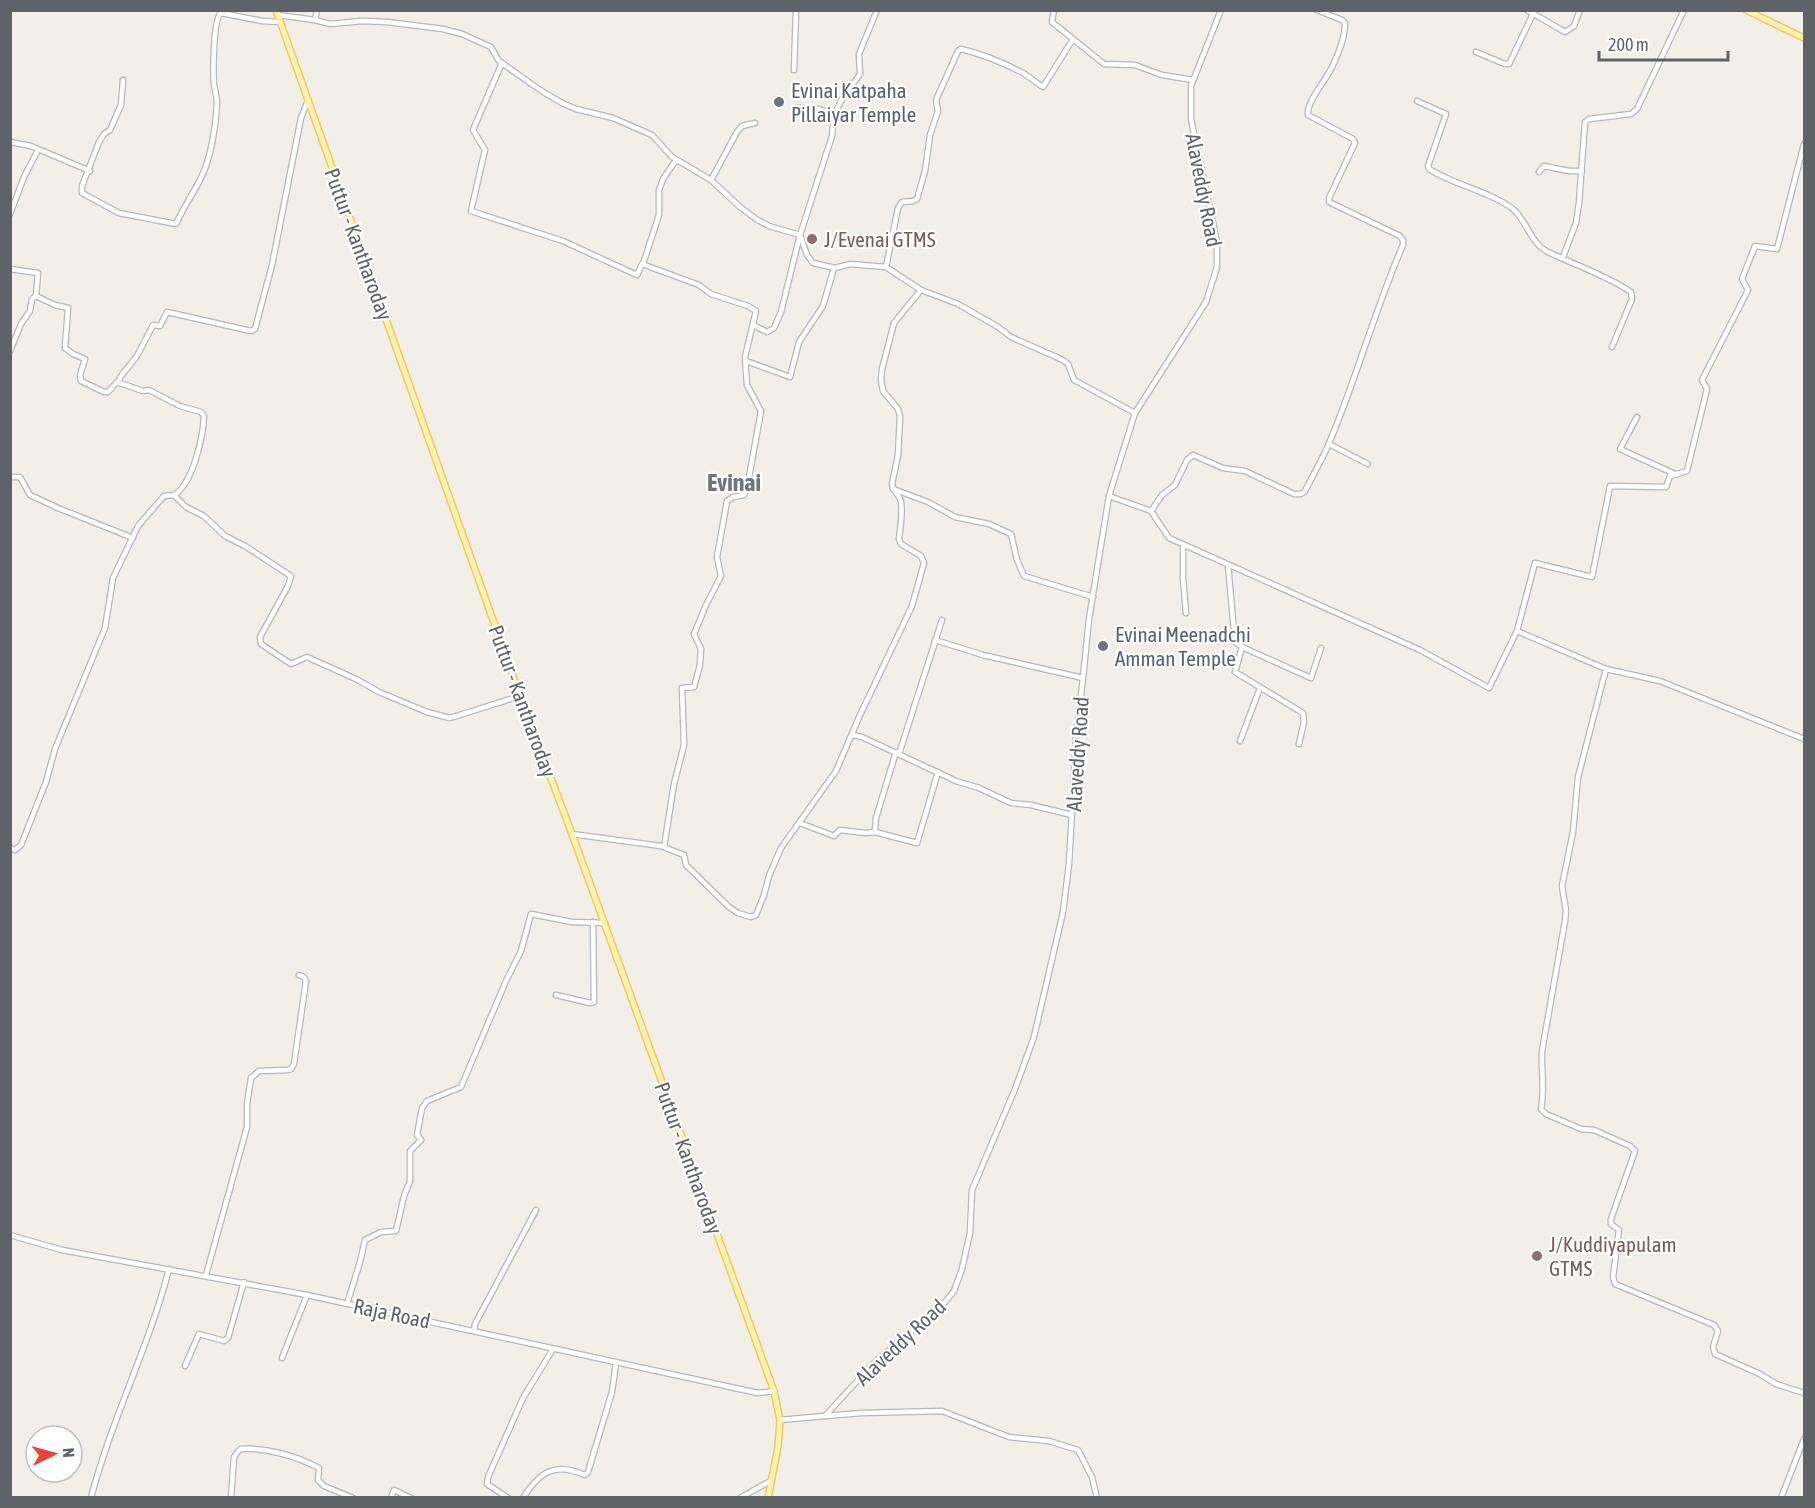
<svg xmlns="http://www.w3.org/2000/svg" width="1815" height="1508" font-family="'Asap Condensed',sans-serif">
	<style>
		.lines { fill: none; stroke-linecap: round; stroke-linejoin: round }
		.minor-casing { stroke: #b5b8bc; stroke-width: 7 }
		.major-casing { stroke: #f2c960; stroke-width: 8 }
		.minor { stroke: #fff; stroke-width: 4.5 }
		.major { stroke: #fff2af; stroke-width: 5 }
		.worship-dot { fill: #6b7280; stroke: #fff; stroke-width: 2 }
		.education-dot { fill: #8d6e63; stroke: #fff; stroke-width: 2 }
		.labels { text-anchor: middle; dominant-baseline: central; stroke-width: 4.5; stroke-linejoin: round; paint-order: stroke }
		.worship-label { font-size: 21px; fill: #5b616d; stroke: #fff; text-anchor: start }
		.street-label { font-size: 21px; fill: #5f6368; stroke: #fff }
		.education-label { font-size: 21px; fill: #785e54; stroke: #fff; text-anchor: start }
		.quarter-label { font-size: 24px; font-weight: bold; fill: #70757a; stroke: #fff }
	</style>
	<rect width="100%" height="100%" fill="#f1efe8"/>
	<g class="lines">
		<g class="minor-casing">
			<g id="minor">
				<path d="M1054,10L1052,22L1104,64L1135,65L1162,75L1193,80"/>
				<path d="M1527,10L1565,32L1574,26L1580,10"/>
				<path d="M278,15L315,20L330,24L362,21L387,22L443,29L462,34L491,47L499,61L540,90L562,103L576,109L613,118L652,135L672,157L711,180L740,207L756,219L769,226L800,235L807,255L813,263L835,268L850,264L886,267L921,290L958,304L998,327L1011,337L1063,360L1068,364L1074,380L1135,413"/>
				<path d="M315,20L317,10"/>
				<path d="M1476,52L1505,64H1509L1533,14"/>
				<path d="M502,63L473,130L485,150L471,211L563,241L637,275L642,264L699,285L711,294L748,306L756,311L745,357L747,385L761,411L747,488L744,495L733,497L727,501L717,557L721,576L706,605L694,634L701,649L700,665L694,687L682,688L684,745L674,784L664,847"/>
				<path d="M794,70L796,10"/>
				<path d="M123,80L121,105L110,130L104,134L99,142L82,186V193L119,213L176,224C183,209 192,195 200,180C211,159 216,126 217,103C217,97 215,91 214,85C213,73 213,19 221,13L262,21L280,22"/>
				<path d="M1417,101L1446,114L1428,166L1429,169C1454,185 1491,192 1513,209C1527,221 1531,244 1548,252C1575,265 1606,275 1631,292L1632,299L1612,347"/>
				<path d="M796,108L819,109L834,115"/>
				<path d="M10,142L31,146L90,171"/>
				<path d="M1539,172L1544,166L1569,171H1582"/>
				<path d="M711,180L737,132L742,126L755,123"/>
				<path d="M10,214L24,177L38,150"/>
				<path d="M1563,257L1576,223L1579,203L1585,122L1589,119L1631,114L1637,109L1684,10"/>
				<path d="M643,264L659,215V190L663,179L676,160"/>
				<path d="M886,267L898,208L902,202L913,201L917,199L925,171L930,135L938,111L936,100L958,51L961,49C982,54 1004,63 1023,73C1030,77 1036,83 1043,87L1073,39"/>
				<path d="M10,269L38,273L36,296L32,299L30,311L21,324L10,351"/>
				<path d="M36,296L55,305L68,308L65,348L73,354L85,359L80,375L81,381L104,392H108L117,382L143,391L149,390L180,406L201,412L204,416C203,437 193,484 174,495"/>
				<path d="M753,325L767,332L774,328L781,312L800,235L832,136L834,115L841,101L860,74L859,54L877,10"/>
				<path d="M746,361L790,377L799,342L823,306L834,268"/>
				<path d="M118,382L121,376L137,356L153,325L160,326L167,312L251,331L255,329L272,265L301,118L308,100"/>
				<path d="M1637,417L1620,449L1675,474"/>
				<path d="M1329,444L1368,464"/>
				<path d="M10,477H20L30,495L58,508L133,538"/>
				<path d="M893,489L928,502L955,517L989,524L1011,534L1017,560L1024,576L1093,597"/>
				<path d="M1109,496L1151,511L1169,538L1420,650L1489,688L1517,631L1606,669L1660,681L1804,739"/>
				<path d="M1151,511L1162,495L1175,485L1187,460L1193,455L1223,468L1245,471L1294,494H1301L1305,491C1313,475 1323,458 1330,441C1357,377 1375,309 1403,245V240L1400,236L1329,202V198L1355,143L1353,139L1308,115C1306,103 1325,81 1331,69C1338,55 1345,38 1345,23L1342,20L1317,10"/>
				<path d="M1183,545V579L1186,613"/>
				<path d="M1228,565L1235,642L1242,647L1311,678L1321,648"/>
				<path d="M1517,631L1535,563L1592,577L1610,486L1666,487L1670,476L1687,471L1707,389L1702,380L1748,290L1742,279L1755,246L1777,249L1804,144"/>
				<path d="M935,640L983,655L1083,678"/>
				<path d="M1242,647L1235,672L1303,713L1304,722L1299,744"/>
				<path d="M1606,669L1578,777L1573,832L1562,886L1566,911L1565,921L1542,1051C1541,1071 1545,1089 1541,1109L1546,1114L1581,1129L1594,1130L1630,1146L1635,1151L1611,1219V1224L1619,1230L1613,1277L1615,1284L1714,1325L1718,1331L1713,1347L1715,1354L1760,1374L1776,1384L1804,1393"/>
				<path d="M852,735L862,737L956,781L979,788L1011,803L1031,805L1072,815"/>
				<path d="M1240,741L1260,688"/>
				<path d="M899,754L942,620"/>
				<path d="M800,823L834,836L840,830L865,833L875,832L917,843L938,772"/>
				<path d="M875,830L876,818L896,752"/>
				<path d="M572,834L661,846L684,855L686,865L729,907L738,913L751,917L756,915L764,895L769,876L781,848L836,771L860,715L912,606L924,563L921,556L901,544L899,539C900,528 903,514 901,502C900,495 893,492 892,484L898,455L900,416L898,409L883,391L881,380L882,369L894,323L921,290"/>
				<path d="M10,848L15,850L21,845L46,782L55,749L105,628L113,578L138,526L164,496L174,495L186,507L204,516L225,536L245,546L291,576L288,586L260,637L261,644L291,664L307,657L356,679L379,692L427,712L450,718L520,696"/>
				<path d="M556,995L590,1003L594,1002L593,922"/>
				<path d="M10,1235L62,1250L307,1295L758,1393L774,1391"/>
				<path d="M206,1275L247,1127V1104L251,1078L259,1071L288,1070L291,1069L294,1064L306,981L304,977L299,975"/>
				<path d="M347,1304L360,1262L365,1240L381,1232L396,1231L404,1196L410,1181V1151L421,1140L417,1135L422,1108L427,1101L461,1087L506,981L521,951L531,914L572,922L605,923"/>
				<path d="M474,1331L475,1324L536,1210"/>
				<path d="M282,1358L307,1295"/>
				<path d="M185,1366L199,1334L224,1341L228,1338L244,1282"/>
				<path d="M825,1416L862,1413L942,1411L1009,1437L1049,1441L1078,1450L1092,1477L1097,1498"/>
				<path d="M780,1420L825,1416L873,1364L945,1302L954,1291L962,1269L970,1233L972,1190L1015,1089L1034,1037L1063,912L1069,864L1076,739L1083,678L1089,619L1109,496L1135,413L1206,302L1217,267V242L1191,119V86L1221,10"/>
				<path d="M91,1498C111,1420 149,1347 169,1269"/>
				<path d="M231,1498L234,1457L240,1449C266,1447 296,1456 319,1468L318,1480L324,1486L353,1498"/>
				<path d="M391,1498L394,1490L411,1498"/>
				<path d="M508,1498L487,1484L488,1477L523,1398L553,1349"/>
				<path d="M523,1498C540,1471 555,1462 585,1475L588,1472L612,1392L616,1363"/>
				<path d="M740,1498L772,1480"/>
				<path d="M1781,1498L1804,1439"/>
			</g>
		</g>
		<g class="major-casing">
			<g id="major">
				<path d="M276,10L520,696L572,834L774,1391L780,1420L778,1447L768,1498"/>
				<path d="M1746,10L1804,38"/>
			</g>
		</g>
		<use href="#minor" class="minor"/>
		<use href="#major" class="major"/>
	</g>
	<g class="worship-dot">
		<circle cx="779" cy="102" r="6"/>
		<circle cx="1103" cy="646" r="6"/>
	</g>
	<g class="education-dot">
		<circle cx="812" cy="239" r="6"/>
		<circle cx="1537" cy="1256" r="6"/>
	</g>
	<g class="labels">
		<g class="worship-label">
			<text x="791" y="90">Evinai Katpaha<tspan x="791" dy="24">Pillaiyar Temple</tspan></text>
			<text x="1115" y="634">Evinai Meenadchi<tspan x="1115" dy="24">Amman Temple</tspan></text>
		</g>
		<g class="street-label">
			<text transform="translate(1204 190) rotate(79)">Alaveddy Road</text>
			<text transform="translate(359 244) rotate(70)">Puttur - Kantharoday</text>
			<text transform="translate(523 701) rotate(70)">Puttur - Kantharoday</text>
			<text transform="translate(1077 754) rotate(-86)">Alaveddy Road</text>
			<text transform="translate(689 1158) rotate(70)">Puttur - Kantharoday</text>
			<text transform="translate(392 1313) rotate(12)">Raja Road</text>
			<text transform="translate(900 1342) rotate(-43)">Alaveddy Road</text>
		</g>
		<g class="education-label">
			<text x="824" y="239">J/Evenai GTMS</text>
			<text x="1549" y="1244">J/Kuddiyapulam<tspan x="1549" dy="24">GTMS</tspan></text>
		</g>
		<g class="quarter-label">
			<text x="734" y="482">Evinai</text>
		</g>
	</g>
	<rect width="1815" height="1508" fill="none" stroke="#5f6368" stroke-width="24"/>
	<g transform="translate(54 1454) rotate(85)"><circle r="28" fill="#ffffff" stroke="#bfc1c3" stroke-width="1.5"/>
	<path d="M0-4.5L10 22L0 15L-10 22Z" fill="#ea4335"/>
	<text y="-9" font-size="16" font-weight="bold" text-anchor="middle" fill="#5f6368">N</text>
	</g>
	<path d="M1599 51v9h129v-9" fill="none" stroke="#5f6368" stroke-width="3"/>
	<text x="1608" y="51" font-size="18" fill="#5f6368" stroke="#ffffff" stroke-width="4.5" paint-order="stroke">200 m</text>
</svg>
